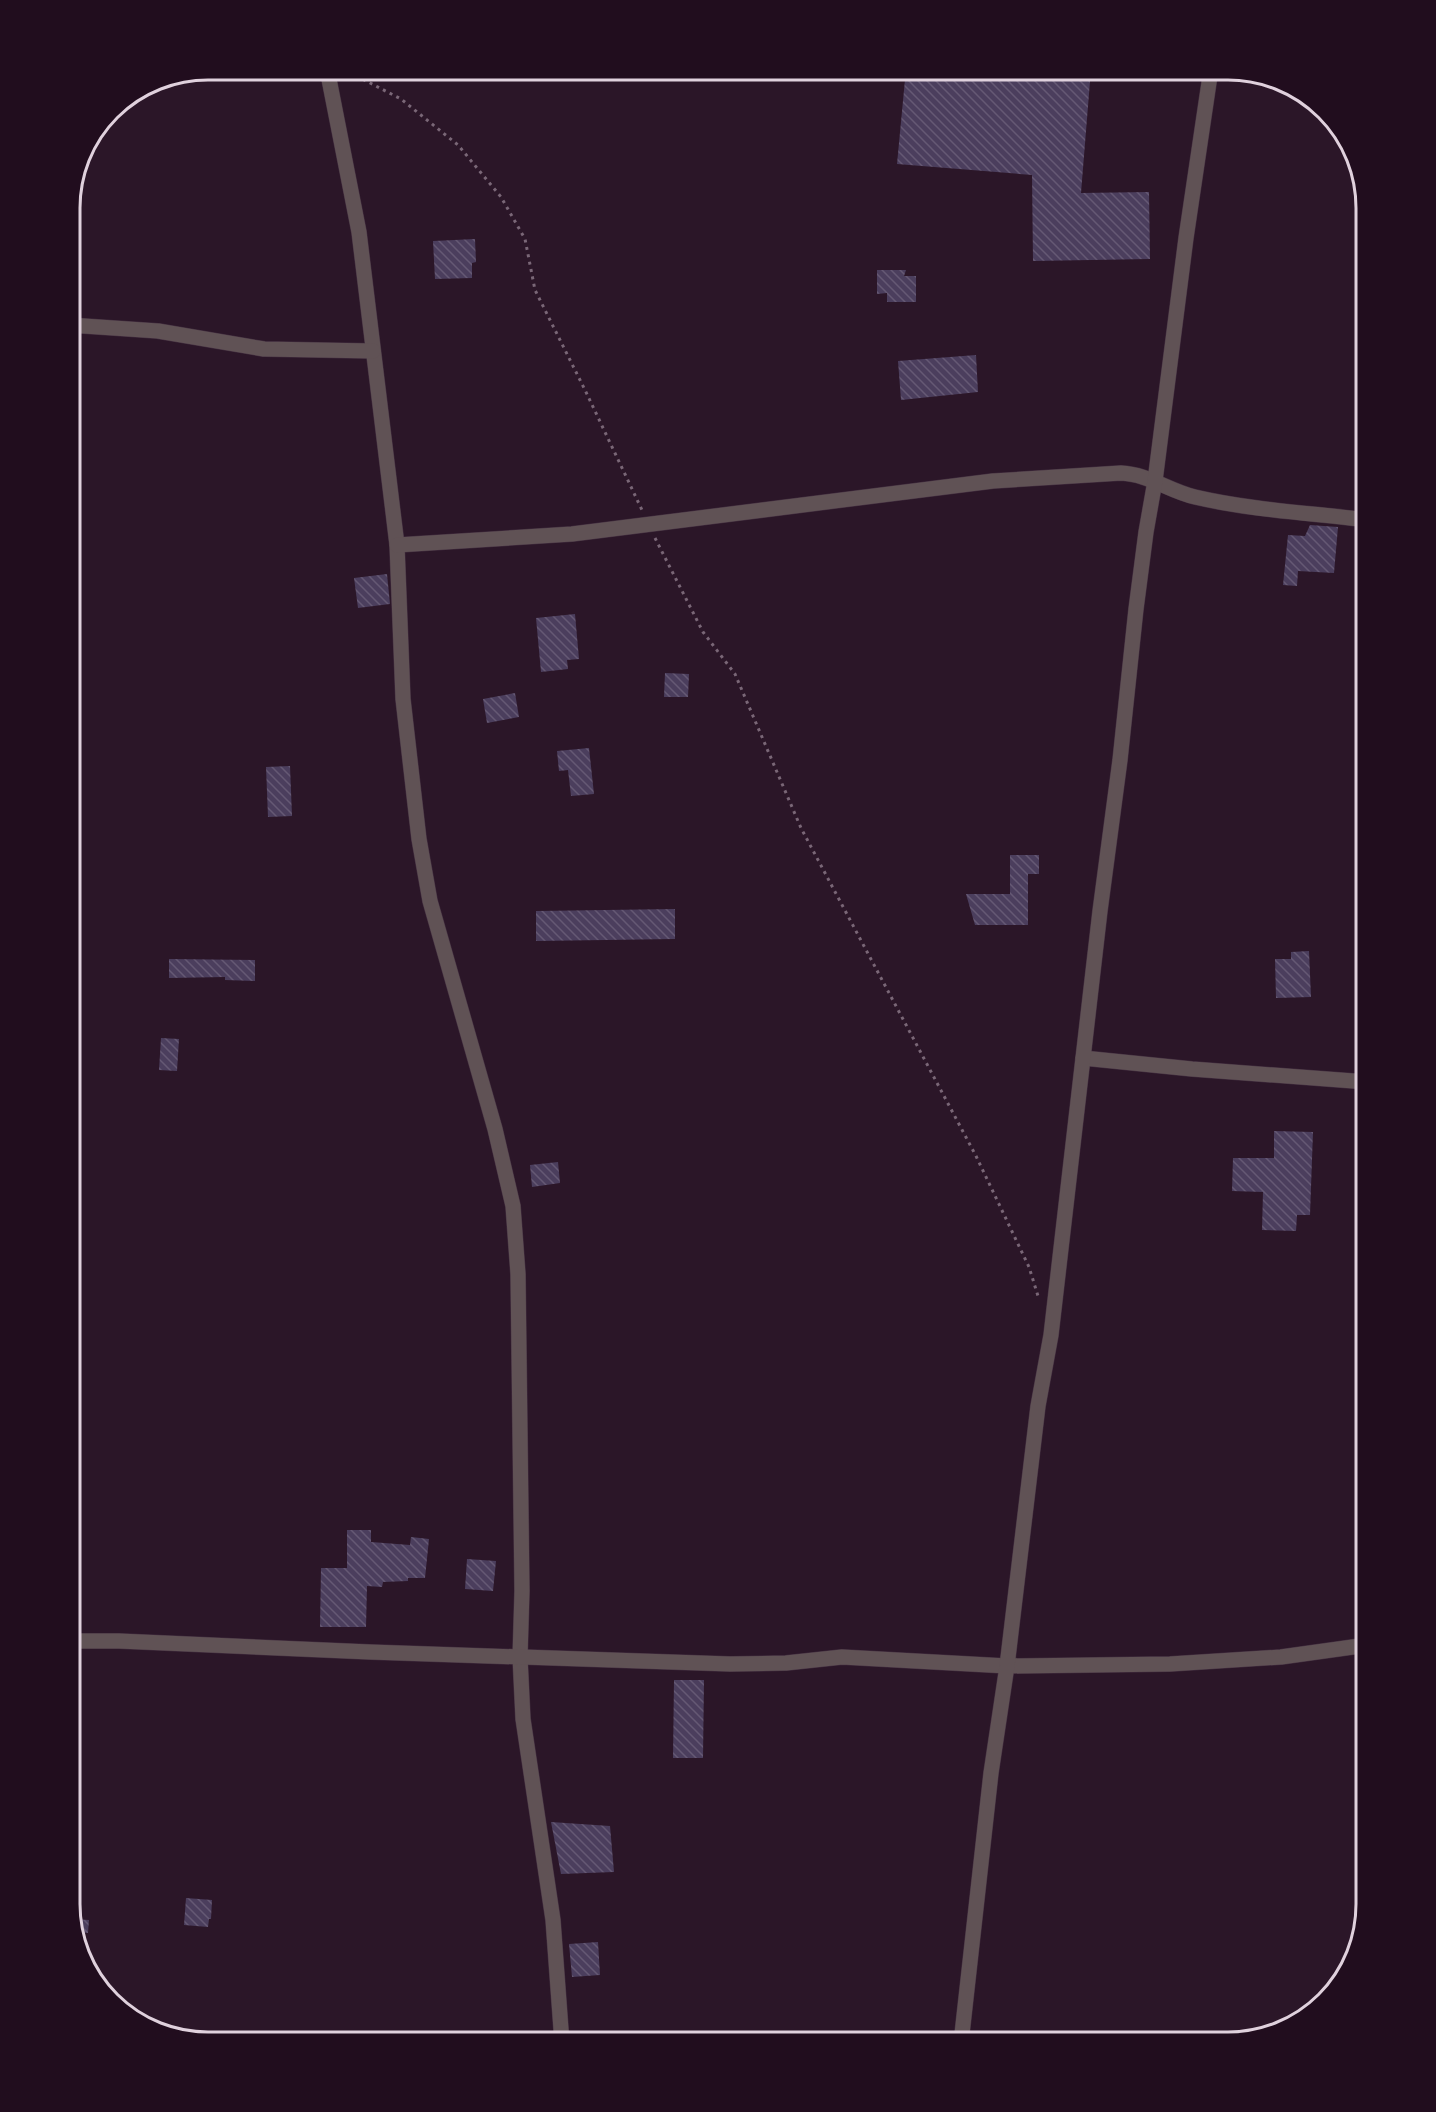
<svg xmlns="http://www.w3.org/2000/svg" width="1436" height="2112" font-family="Lato,sans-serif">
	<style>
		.building { fill: url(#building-back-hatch) }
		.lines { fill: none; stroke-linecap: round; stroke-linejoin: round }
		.minor-casing { stroke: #443041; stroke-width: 16 }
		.path { stroke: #7a6777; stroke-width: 3; stroke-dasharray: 3 4.5; stroke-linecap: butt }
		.minor { stroke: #605255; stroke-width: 15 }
		.rim { fill: none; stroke: #e0d1dd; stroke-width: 3 }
	</style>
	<defs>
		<pattern id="building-back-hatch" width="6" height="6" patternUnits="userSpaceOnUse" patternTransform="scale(1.5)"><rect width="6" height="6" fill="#4b3e5d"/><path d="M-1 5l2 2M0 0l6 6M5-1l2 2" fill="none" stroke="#655974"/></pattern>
	</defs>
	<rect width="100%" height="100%" fill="#2b1628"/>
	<g class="building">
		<path d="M906,69H1091L1081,193L1149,192L1150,259L1033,261L1032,175L897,164Z"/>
		<path d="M475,239L476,262L472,263V278L435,279L433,241Z"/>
		<path d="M877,270H906L904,276H916V302H887V293L877,294Z"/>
		<path d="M976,355L978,392L901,400L898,361Z"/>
		<path d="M1310,525L1338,527L1334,573L1298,571L1297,586L1283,585L1288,535L1305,536Z"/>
		<path d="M387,574L390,604L358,608L354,578Z"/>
		<path d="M575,614L579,659L567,660L568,669L541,672L536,618Z"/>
		<path d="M665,673L689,674L688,697H664Z"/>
		<path d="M515,693L519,717L487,723L483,699Z"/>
		<path d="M589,748L594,794L571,796L568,770L559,771L557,751Z"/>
		<path d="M290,766L292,816L268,817L266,767Z"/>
		<path d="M1010,855H1039V874H1028V925H975L966,894H1010Z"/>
		<path d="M675,909V939L536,941V911Z"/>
		<path d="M1309,951L1311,997L1276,998L1275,959H1291V952Z"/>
		<path d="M169,959L255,960V981L225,980V977L169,978Z"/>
		<path d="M161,1038L179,1039L177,1071L159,1070Z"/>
		<path d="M1274,1131L1313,1132L1310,1215H1297L1296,1231L1262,1230L1263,1192L1232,1191L1233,1158H1274Z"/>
		<path d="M558,1162L560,1183L532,1187L530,1165Z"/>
		<path d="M347,1530H371V1542L410,1545L411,1537L429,1539L425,1578H408V1581L383,1582L382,1587L367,1586L366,1627H320L321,1568H347Z"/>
		<path d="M467,1559L496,1561L493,1591L465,1589Z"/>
		<path d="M674,1680H704L703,1758H673Z"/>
		<path d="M551,1822L610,1826L614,1872L561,1874Z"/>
		<path d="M186,1898L212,1900L211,1919H209L208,1927L184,1925Z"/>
		<path d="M73,1919L89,1920L88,1933L76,1932Z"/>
		<path d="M598,1942L600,1975L572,1977L569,1944Z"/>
	</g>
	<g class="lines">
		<g class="minor-casing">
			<g id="minor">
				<path d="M327,69L359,232L397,545L403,699L419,839L430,901L495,1129L513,1206L518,1274L522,1591L520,1657L523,1719L553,1920L562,2043"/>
				<path d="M69,325L158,331L264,349L373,351"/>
				<path d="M397,545L572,534L993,481L1121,473C1148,474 1169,491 1195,497C1251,510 1310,513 1367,520"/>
				<path d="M1083,1058L1192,1069L1367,1082"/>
				<path d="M69,1641H119L370,1652L730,1664L786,1663L842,1657L1007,1666L1170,1664L1281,1657L1367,1645"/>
				<path d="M961,2043L991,1773L1007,1666L1038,1406L1051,1335L1100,911L1120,760L1136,609L1146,532L1155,481L1186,238L1211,69"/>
			</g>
		</g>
		<g class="path">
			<path d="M343,69L401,99L458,145L501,197L525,239L535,290L585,390L642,510"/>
			<path d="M655,538L703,632L735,674L801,828L976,1156L1029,1267L1038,1296"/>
		</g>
		<use href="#minor" class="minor"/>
	</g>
	<path d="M0 0H1436V2112H0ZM208 80H1228A128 128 0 0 1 1356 208V1904A128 128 0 0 1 1228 2032H208A128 128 0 0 1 80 1904V208A128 128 0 0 1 208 80Z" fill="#210d1e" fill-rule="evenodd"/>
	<path class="rim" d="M208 80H1228A128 128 0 0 1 1356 208V1904A128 128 0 0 1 1228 2032H208A128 128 0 0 1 80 1904V208A128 128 0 0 1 208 80Z"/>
</svg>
